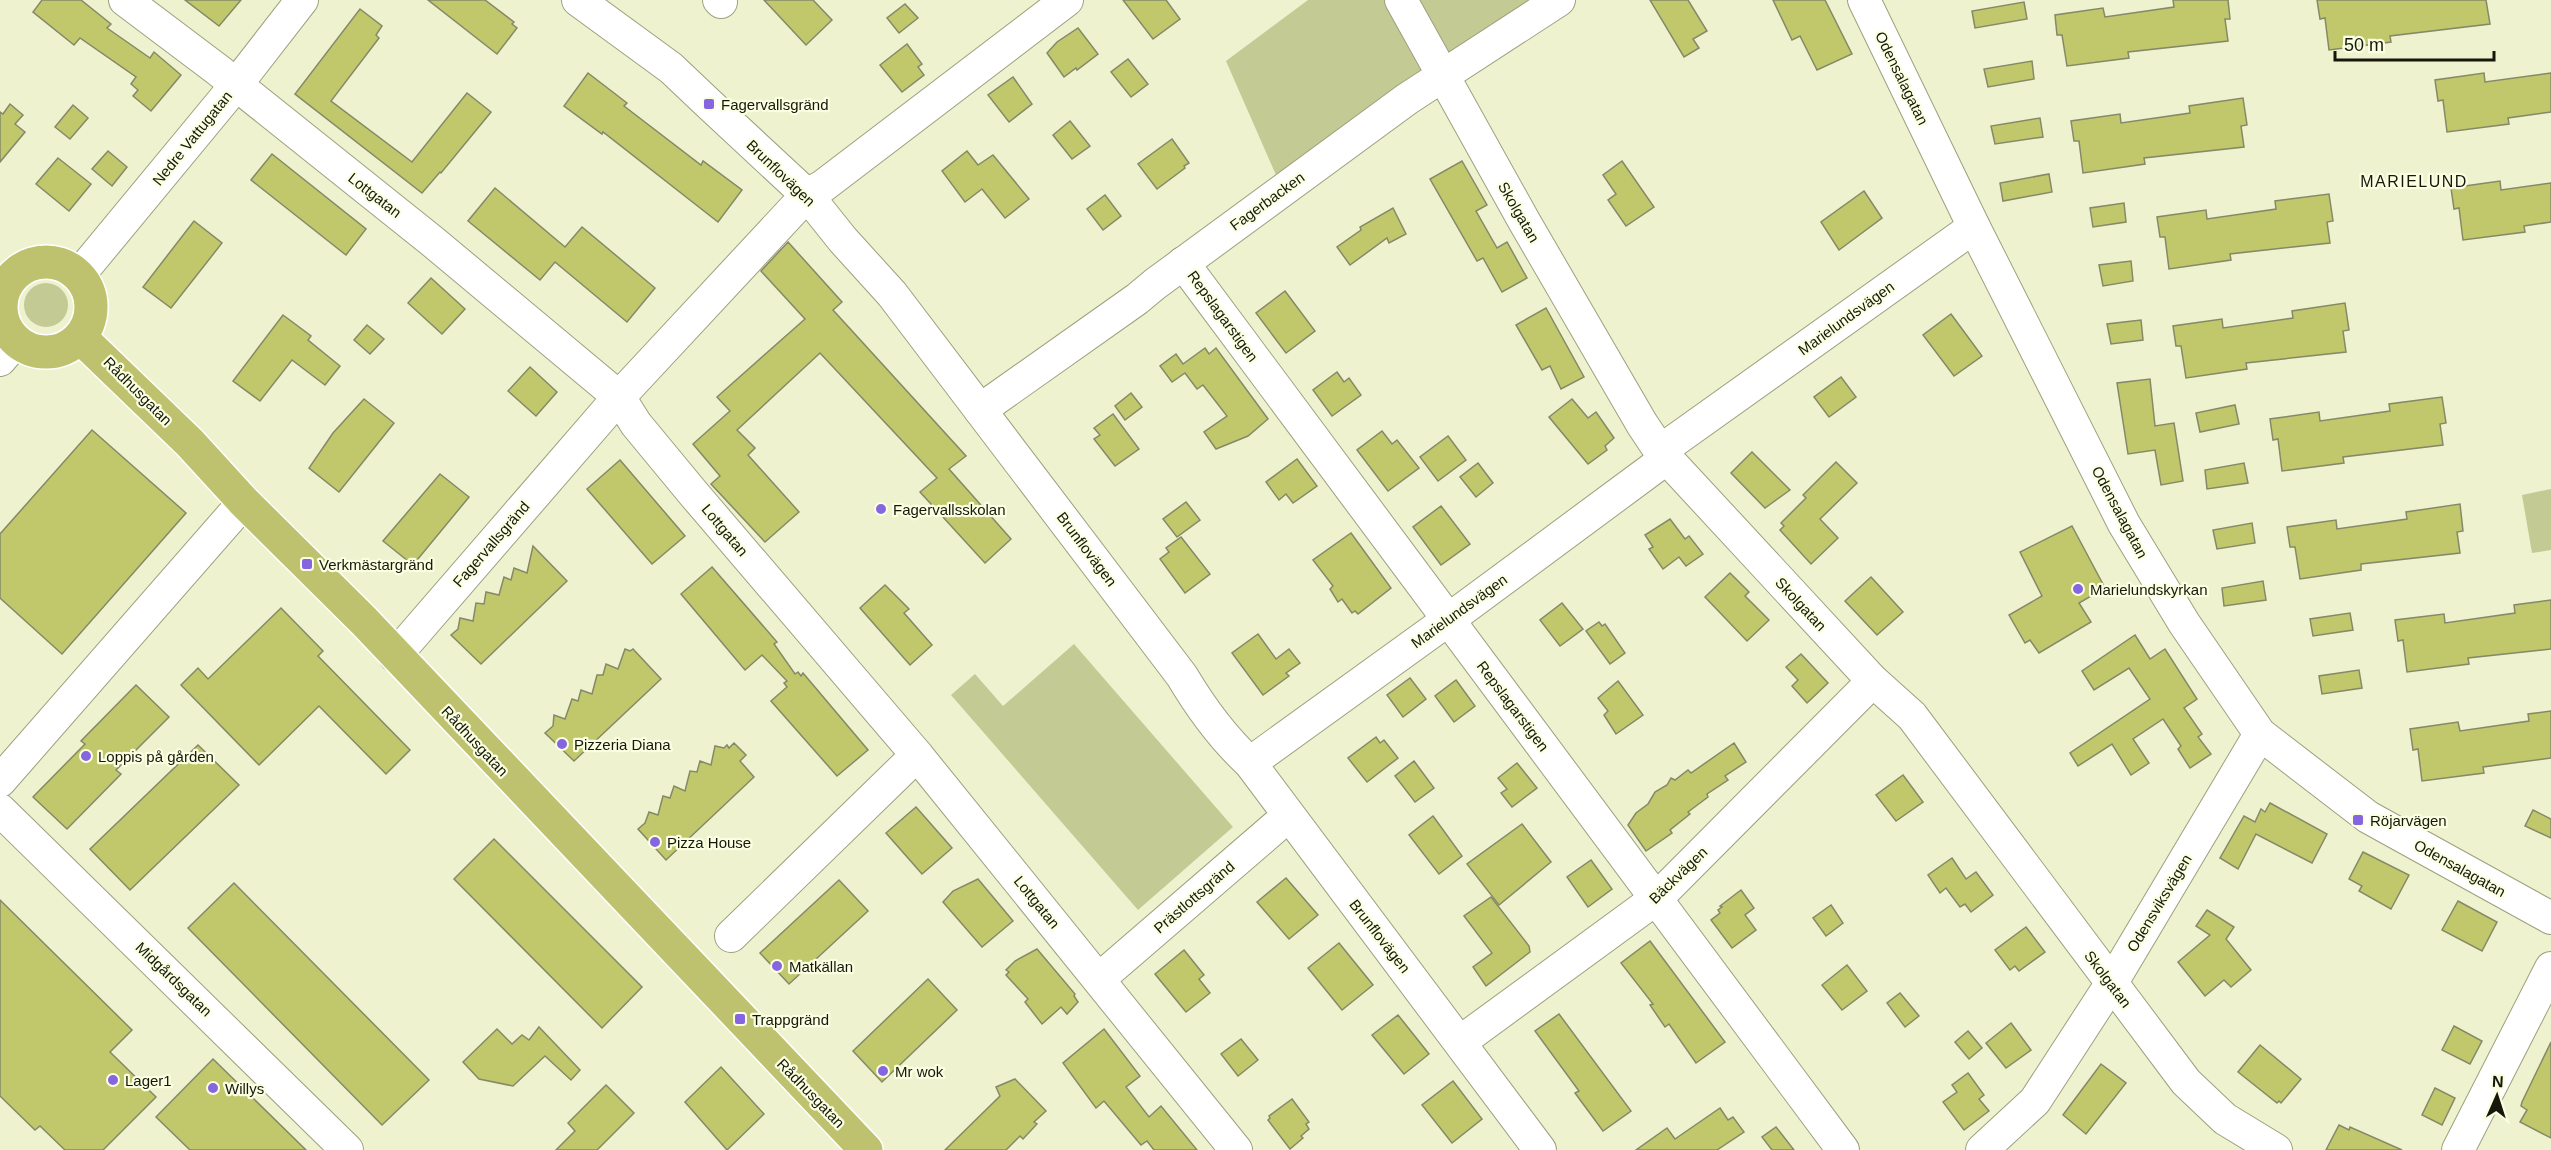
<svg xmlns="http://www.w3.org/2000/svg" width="2551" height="1150" font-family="Helvetica,sans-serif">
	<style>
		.green { fill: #c4ca94 }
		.building { fill: #c1c86c; stroke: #858967; stroke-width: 1.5 }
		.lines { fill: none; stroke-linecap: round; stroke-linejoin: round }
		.minor-casing { stroke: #9da07e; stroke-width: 34 }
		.major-casing { stroke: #fff; stroke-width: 36 }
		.minor { stroke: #fff; stroke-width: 32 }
		.major { stroke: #bec26e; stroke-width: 33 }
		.poi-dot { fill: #8665e0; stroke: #fbffe1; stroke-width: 2 }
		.labels { text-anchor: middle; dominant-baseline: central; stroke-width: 4.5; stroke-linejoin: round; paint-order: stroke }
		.street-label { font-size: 15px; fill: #17180b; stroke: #fbffe1 }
		.poi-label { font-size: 15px; fill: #17180b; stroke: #fbffe1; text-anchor: start }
		.neighbourhood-label { font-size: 16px; letter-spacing: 1.5px; fill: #17180b; stroke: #fbffe1 }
	</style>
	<rect width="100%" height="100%" fill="#eef2ce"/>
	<g class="green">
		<path d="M1308,0H1535L1276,175L1226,61Z"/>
		<circle cx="46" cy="305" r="22"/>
		<path d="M2551,489V550L2532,553L2522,495Z"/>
		<path d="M1074,644L1233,827L1138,910L951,695L975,674L1003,706Z"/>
	</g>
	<g class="building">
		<path d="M42,0H81L111,24L107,28L150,58L154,52L181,75L151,111L133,96L138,90L131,84L136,77L80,38L74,45L33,12Z"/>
		<path d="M185,0H241L219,26Z"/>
		<path d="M428,0H485L514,22L512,24L517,28L497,54Z"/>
		<path d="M764,0H813L832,20L806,45Z"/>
		<path d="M1123,0H1166L1180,19L1153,39Z"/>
		<path d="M1650,0H1688L1707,31L1693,39L1699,48L1684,57Z"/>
		<path d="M1773,0H1825L1852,54L1817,70L1800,36L1792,40Z"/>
		<path d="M2173,0H2228L2230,19H2225L2228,41L2128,52L2129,58L2067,66L2062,35H2057L2055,15L2103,8L2105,17L2174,7Z"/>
		<path d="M2317,0H2486L2490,24L2390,36L2391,42L2329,50L2325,18L2320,19Z"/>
		<path d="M2024,2L2027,19L1975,28L1972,11Z"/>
		<path d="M905,4L918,18L899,33L887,18Z"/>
		<path d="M360,9L382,26L376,35L379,38L331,101L412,162L467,93L491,112L441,173L440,172L422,193L295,94Z"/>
		<path d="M1078,28L1098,54L1077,70L1076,68L1064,77L1047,53L1057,42Z"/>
		<path d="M907,44L922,64L918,67L924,75L902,92L880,65Z"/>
		<path d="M1128,59L1148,84L1131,97L1111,72Z"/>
		<path d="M2032,61L2034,79L1988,87L1984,69Z"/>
		<path d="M588,73L627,103L624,106L701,165L703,161L742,190L718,222L603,132L602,134L564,106Z"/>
		<path d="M2484,73L2485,82L2551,73V112L2508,118L2509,124L2447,132L2443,100L2438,101L2435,80Z"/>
		<path d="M1013,77L1032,104L1009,122L988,95Z"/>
		<path d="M2243,98L2247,125L2241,126L2244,147L2144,158L2145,164L2083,173L2079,141H2074L2071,121L2120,114L2121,123L2190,113L2189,106Z"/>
		<path d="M10,104L23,115L15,124L25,132L0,162V112L3,114Z"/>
		<path d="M73,105L88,118L70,139L55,127Z"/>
		<path d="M2040,118L2043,137L1995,144L1991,126Z"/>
		<path d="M1070,121L1090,146L1072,159L1053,135Z"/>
		<path d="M1172,139L1189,163L1184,166L1185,168L1157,189L1138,164Z"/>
		<path d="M108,151L127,167L112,186L92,169Z"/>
		<path d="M967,151L978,165L993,155L1029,199L1005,218L982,189L965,202L942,171Z"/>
		<path d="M272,154L366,229L346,255L251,180Z"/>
		<path d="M58,158L91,184L69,211L36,184Z"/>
		<path d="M1462,161L1487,205L1476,211L1497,248L1507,242L1527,278L1502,292L1483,258L1477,261L1430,179Z"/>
		<path d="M1622,161L1654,207L1626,226L1608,200L1616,194L1603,175Z"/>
		<path d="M2049,174L2052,192L2003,201L2000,183Z"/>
		<path d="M2500,181L2501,190L2551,183V222L2524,226L2525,232L2463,240L2459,208L2454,209L2451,188Z"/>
		<path d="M495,188L565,247L582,227L655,288L627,322L555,262L540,280L468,221Z"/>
		<path d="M1864,191L1882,218L1839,250L1821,222Z"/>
		<path d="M2329,194L2333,221L2327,222L2330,243L2230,254L2231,260L2169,269L2165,237H2160L2157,217L2206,210L2207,219L2276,209L2275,201Z"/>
		<path d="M1105,195L1121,216L1103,230L1087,209Z"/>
		<path d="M2124,203L2126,222L2093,227L2090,208Z"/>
		<path d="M1393,208L1406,234L1389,243L1387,238L1350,265L1337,247L1361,230L1360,227Z"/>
		<path d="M194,221L222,243L171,308L143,287Z"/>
		<path d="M788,242L842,302L833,310L966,456L949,469L1011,539L985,563L920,492L937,478L820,353L737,430L755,448L748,455L799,512L765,542L711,484L720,476L693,444L730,411L717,397L805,319L761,271Z"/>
		<path d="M2131,261L2133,281L2103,286L2099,265Z"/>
		<path d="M431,278L465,309L442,334L408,303Z"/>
		<path d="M1285,291L1315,331L1286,353L1256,313Z"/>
		<path d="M2345,303L2349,330L2343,331L2346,352L2246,363L2247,369L2186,378L2181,346H2176L2173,326L2222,319L2223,328L2293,318L2292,311Z"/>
		<path d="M1546,308L1584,377L1561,389L1550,366L1542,370L1516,325Z"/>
		<path d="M1951,314L1982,356L1954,376L1923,335Z"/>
		<path d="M283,315L311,336L308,340L340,366L325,385L292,360L260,401L233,381Z"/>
		<path d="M2141,320L2143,340L2111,344L2107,324Z"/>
		<path d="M367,325L384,339L370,354L354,340Z"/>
		<path d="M1205,348L1209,354L1216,348L1268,419L1248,436L1216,449L1204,432L1227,416L1203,385L1197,389L1185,373L1172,382L1160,366L1176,354L1183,364Z"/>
		<path d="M530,367L557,392L536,416L508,391Z"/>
		<path d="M1337,372L1344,382L1349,378L1361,395L1332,416L1313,390Z"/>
		<path d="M1841,377L1856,397L1829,417L1814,397Z"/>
		<path d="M2150,379L2155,426L2174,423L2183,481L2161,485L2155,450L2128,454L2117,383Z"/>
		<path d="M1131,393L1142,407L1125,420L1115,406Z"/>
		<path d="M2442,397L2446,423L2440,424L2443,445L2343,457L2344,463L2282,471L2278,439L2273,440L2270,419L2319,412L2320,421L2390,411L2389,404Z"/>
		<path d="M364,399L394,423L339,492L309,468L333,433Z"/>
		<path d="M1572,399L1588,418L1596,412L1614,438L1605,446L1607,450L1588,464L1549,417Z"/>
		<path d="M2235,405L2239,424L2200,432L2196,413Z"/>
		<path d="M1113,414L1139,449L1115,466L1094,439L1100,435L1094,428Z"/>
		<path d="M92,430L186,513L62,654L0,598V534Z"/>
		<path d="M1382,431L1392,444L1397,440L1419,468L1388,491L1357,450Z"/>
		<path d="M1448,436L1466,460L1438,481L1420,457Z"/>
		<path d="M1752,452L1790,490L1765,508L1731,473Z"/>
		<path d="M1297,459L1317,486L1293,503L1286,494L1279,500L1266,482Z"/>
		<path d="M620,460L685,536L652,564L587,489Z"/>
		<path d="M1836,462L1857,483L1820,519L1838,538L1811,564L1780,530L1784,526L1781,523L1806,498L1803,495Z"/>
		<path d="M1478,463L1493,483L1476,497L1460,477Z"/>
		<path d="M2244,463L2248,483L2207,489L2205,470Z"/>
		<path d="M440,474L469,497L413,565L383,541Z"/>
		<path d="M1186,502L1200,520L1177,537L1163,519Z"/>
		<path d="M2460,504L2463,531L2457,532L2460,553L2361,564V570L2300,579L2295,547H2290L2287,527L2336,520L2337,529L2407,519L2406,512Z"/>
		<path d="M1441,506L1470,544L1441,565L1413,527Z"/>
		<path d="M1670,519L1685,539L1689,536L1703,554L1686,566L1679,557L1663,569L1649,549L1653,547L1645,535Z"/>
		<path d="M2252,523L2255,543L2217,549L2213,530Z"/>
		<path d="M2072,526L2105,588L2079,603L2091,622L2039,653L2030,640L2025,643L2009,615L2042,596L2020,552Z"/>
		<path d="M1351,533L1391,588L1358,614L1355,611L1352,613L1342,599L1338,602L1330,589L1333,586L1313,560Z"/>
		<path d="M1181,537L1210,574L1185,593L1160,559L1169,552L1166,548Z"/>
		<path d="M533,546L567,581L481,664L451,635L458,629L460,618L473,621L476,603L484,604L486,592L499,595L504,577L511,580L514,568L527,573Z"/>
		<path d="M712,567L777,642L774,644L795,674L798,672L801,676L803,673L868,750L837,776L771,701L787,687L784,683L787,681L762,655L745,670L681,594Z"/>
		<path d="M1730,573L1749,592L1745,596L1769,620L1747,641L1705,597Z"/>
		<path d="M1871,577L1903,612L1877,635L1845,601Z"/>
		<path d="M2263,581L2266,600L2224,606L2222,588Z"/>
		<path d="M885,585L909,609L904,613L932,645L910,665L860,608Z"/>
		<path d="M2551,600V649L2468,658L2469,664L2407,672L2403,640L2398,641L2395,620L2444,614L2445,623L2515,613L2514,605Z"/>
		<path d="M1562,603L1583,629L1560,646L1540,620Z"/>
		<path d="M281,608L323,651L318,656L410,750L386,774L319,706L259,765L181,685L198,668L208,679Z"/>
		<path d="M2350,613L2353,630L2313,636L2310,619Z"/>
		<path d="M1599,622L1602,626L1605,624L1625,653L1610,664L1586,631Z"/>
		<path d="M1258,634L1276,659L1289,649L1300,663L1286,673L1289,676L1263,695L1232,653Z"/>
		<path d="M2135,635L2150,659L2165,649L2197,699L2184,708L2202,734L2198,737L2211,754L2190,768L2178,749L2181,746L2163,719L2133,739L2149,763L2131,775L2112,744L2078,766L2070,753L2150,699L2129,668L2094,690L2082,671Z"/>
		<path d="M625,649L630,651L633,649L661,679L574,761L545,733L553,726L554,715L565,719L572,699L578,701L581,690L592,694L597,675H603L606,664L618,669Z"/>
		<path d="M1801,654L1828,683L1807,703L1792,686L1798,680L1786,667Z"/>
		<path d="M2359,670L2362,688L2322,694L2319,676Z"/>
		<path d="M1410,678L1426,699L1403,717L1387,695Z"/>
		<path d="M1456,680L1475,706L1454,722L1435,696Z"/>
		<path d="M1618,681L1643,715L1616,734L1604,715L1608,711L1598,698Z"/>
		<path d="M136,685L169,717L116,770L121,774L67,829L33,797L85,744L81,741Z"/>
		<path d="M2551,711V758L2483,767L2484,773L2422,781L2418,749L2413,750L2410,729L2458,722L2460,731L2529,721L2528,714Z"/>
		<path d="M1376,737L1380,743L1384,740L1398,758L1367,782L1348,758Z"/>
		<path d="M734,743L746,755L740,761L754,777L666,860L638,829L645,823L649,812L658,815L663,796L670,798L674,786L685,791L690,771L697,772L700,761L711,765L715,746L724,748L727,745L729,748Z"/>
		<path d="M1734,743L1746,762L1725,776L1728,780L1707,794L1708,797L1688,812L1690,814L1670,830L1672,833L1646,851L1628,825L1636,813L1648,804L1655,792L1667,785L1671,778L1675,780L1688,770L1691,773Z"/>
		<path d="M198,745L239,785L130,890L90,849Z"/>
		<path d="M1414,761L1434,788L1415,802L1395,776Z"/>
		<path d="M1517,763L1537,788L1512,807L1501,793L1507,789L1498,778Z"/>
		<path d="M1903,775L1923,802L1896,821L1876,795Z"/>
		<path d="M2270,803L2327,834L2312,863L2256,834L2238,869L2220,858L2244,816L2255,822L2261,809L2265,812Z"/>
		<path d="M916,807L952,848L922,874L886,833Z"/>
		<path d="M2533,810L2551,819V838L2525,826Z"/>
		<path d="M1433,816L1462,856L1439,874L1409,835Z"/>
		<path d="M1522,824L1551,862L1499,905L1467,864Z"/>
		<path d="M494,839L642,987L602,1028L454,879Z"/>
		<path d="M2363,852L2409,875L2391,909L2359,891L2362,886L2349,879Z"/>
		<path d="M1952,858L1966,879L1976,872L1993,895L1971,912L1965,904L1960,907L1946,888L1940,893L1928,875Z"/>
		<path d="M1591,860L1612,889L1588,907L1567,877Z"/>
		<path d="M1286,878L1318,915L1289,939L1257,902Z"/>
		<path d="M978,879L1013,921L982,947L943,902L953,891Z"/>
		<path d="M839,880L868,911L789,984L760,953Z"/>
		<path d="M234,883L429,1080L382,1125L188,928Z"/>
		<path d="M1741,890L1754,908L1745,915L1756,930L1732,948L1711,920L1720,913L1718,910L1722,907L1720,906Z"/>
		<path d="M1491,897L1529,946L1530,952L1486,986L1473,967L1492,953L1464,916Z"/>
		<path d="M0,900L132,1030L110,1052L156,1097L103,1150H65L40,1126L35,1130L0,1096Z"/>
		<path d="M2458,901L2497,922L2482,951L2442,930Z"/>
		<path d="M1831,905L1843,923L1826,936L1813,918Z"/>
		<path d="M2207,910L2234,927L2226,939L2251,970L2231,987L2224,980L2205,996L2178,962L2210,935L2196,926Z"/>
		<path d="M2026,927L2045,952L2019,971L2015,966L2010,970L1995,950Z"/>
		<path d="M1650,941L1725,1042L1696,1063L1669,1024L1665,1027L1650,1005L1653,1004L1621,963Z"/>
		<path d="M1339,943L1373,985L1342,1010L1308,968Z"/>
		<path d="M1037,949L1075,994L1074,996L1078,1002L1067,1014L1061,1007L1042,1024L1025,1002L1028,999L1006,975L1009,972L1006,970L1015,961Z"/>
		<path d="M1184,950L1204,975L1199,979L1210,993L1186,1012L1155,974Z"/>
		<path d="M1847,965L1867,991L1842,1010L1822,985Z"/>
		<path d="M928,979L957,1010L882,1082L853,1051Z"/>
		<path d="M1900,993L1919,1016L1905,1027L1887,1003Z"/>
		<path d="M1559,1014L1631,1111L1603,1131L1575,1093L1579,1091L1535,1031Z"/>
		<path d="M1398,1015L1429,1054L1404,1074L1372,1035Z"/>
		<path d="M2011,1023L2031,1050L2006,1068L1986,1043Z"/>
		<path d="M2454,1026L2482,1041L2470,1064L2442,1050Z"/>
		<path d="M539,1027L580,1070L571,1080L545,1056L513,1086L479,1079L463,1062L497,1029L512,1044L522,1035L529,1040Z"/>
		<path d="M1104,1029L1140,1076L1126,1087L1149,1117L1161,1106L1197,1150H1154L1147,1141L1141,1145L1104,1101L1096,1108L1063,1063Z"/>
		<path d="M1968,1031L1982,1048L1969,1059L1955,1042Z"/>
		<path d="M1241,1039L1258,1060L1238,1076L1221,1054Z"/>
		<path d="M2551,1042V1138L2520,1122L2527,1110L2521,1106L2522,1102Z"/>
		<path d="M2260,1045L2301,1079L2281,1103L2279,1101L2277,1103L2238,1072Z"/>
		<path d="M213,1059L306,1150H190L156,1117Z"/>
		<path d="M2101,1064L2126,1083L2086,1134L2063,1115Z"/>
		<path d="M721,1067L764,1114L727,1150L685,1102Z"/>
		<path d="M1968,1073L1984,1095L1979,1099L1989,1111L1964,1130L1943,1102L1957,1092L1952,1085Z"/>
		<path d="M1015,1079L1046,1111L1034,1122L1037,1124L1023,1139L1020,1136L1006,1150H945L1000,1096L996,1087Z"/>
		<path d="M1453,1081L1482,1119L1452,1143L1422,1105Z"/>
		<path d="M606,1085L634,1113L597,1150H556L575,1131L568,1123Z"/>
		<path d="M2435,1088L2455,1098L2442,1125L2422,1115Z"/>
		<path d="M1292,1099L1309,1122L1306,1124L1309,1129L1301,1136L1303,1138L1290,1149L1268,1120L1270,1118L1269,1116Z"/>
		<path d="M1720,1108L1728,1120L1733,1117L1744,1132L1717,1150H1636L1667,1128L1675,1139Z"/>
		<path d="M2339,1125L2349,1130L2350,1127L2402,1150H2326Z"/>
		<path d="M1776,1127L1794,1150H1772L1762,1137Z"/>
	</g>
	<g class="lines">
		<g class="minor-casing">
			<g id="minor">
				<path d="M125,0L218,70L432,241L619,397L636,424L693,493L917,755L1236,1150"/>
				<path d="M578,0L671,68L709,104L807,195L843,240L892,294L1182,676C1201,708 1223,738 1250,763L1540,1150"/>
				<path d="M719,0L721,2"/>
				<path d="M1401,0L1524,221L1642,424L1660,451L1873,681L1912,716L2186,1082L2225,1119L2276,1150"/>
				<path d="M1864,0L1974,227L2124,524L2184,623L2260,734L2368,817L2551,918"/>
				<path d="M1183,263L1843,1150"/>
				<path d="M79,275L236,85L302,0"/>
				<path d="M0,360L16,341"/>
				<path d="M980,410L1137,299L1155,284L1407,99L1559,0"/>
				<path d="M1660,451L1974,227"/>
				<path d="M395,656L619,397L807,195L823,186L1067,0"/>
				<path d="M1250,763L1448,620L1667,458"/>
				<path d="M0,781L244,502"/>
				<path d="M0,810L347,1150"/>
				<path d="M731,936L917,755"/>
				<path d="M1099,979L1288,816"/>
				<path d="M1460,1042L1657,898L1873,681"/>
				<path d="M1982,1150L2035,1101L2111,984L2260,734"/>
				<path d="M2458,1150L2551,968"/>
			</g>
		</g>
		<g class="major-casing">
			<g id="major">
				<circle cx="46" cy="307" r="45"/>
				<path d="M80,337L190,443L244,502L364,621L866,1150"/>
			</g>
		</g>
		<use href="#minor" class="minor"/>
		<use href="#major" class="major"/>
	</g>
	<g class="poi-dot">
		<rect x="703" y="98" width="12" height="12" rx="3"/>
		<circle cx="881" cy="509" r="6"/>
		<rect x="301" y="558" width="12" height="12" rx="3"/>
		<circle cx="2078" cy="589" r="6"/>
		<circle cx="562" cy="744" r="6"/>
		<circle cx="86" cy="756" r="6"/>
		<rect x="2352" y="814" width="12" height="12" rx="3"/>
		<circle cx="655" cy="842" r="6"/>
		<circle cx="777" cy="966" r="6"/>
		<rect x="734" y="1013" width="12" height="12" rx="3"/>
		<circle cx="883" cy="1071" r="6"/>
		<circle cx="113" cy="1080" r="6"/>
		<circle cx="213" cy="1088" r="6"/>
	</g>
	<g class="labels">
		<g class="street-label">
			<text transform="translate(1902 78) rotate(64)">Odensalagatan</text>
			<text transform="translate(192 138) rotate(-51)">Nedre Vattugatan</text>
			<text transform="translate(781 173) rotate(44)">Brunflovägen</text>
			<text transform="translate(375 195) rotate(38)">Lottgatan</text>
			<text transform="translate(1267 201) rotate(-36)">Fagerbacken</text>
			<text transform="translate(1519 212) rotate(60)">Skolgatan</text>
			<text transform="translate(1223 316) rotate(54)">Repslagarstigen</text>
			<text transform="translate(1846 318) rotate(-36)">Marielundsvägen</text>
			<text transform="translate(138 391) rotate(45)">Rådhusgatan</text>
			<text transform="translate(2120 512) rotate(62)">Odensalagatan</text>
			<text transform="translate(725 530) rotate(50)">Lottgatan</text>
			<text transform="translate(491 544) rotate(-49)">Fagervallsgränd</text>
			<text transform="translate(1087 549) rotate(53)">Brunflovägen</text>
			<text transform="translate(1801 604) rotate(47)">Skolgatan</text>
			<text transform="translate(1459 611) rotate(-36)">Marielundsvägen</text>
			<text transform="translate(1513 706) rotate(53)">Repslagarstigen</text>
			<text transform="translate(475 741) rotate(47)">Rådhusgatan</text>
			<text transform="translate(2460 868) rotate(29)">Odensalagatan</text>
			<text transform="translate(1678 875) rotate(-44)">Bäckvägen</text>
			<text transform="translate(1194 897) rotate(-41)">Prästlottsgränd</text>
			<text transform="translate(1037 902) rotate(51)">Lottgatan</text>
			<text transform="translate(2159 903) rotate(-59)">Odensviksvägen</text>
			<text transform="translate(1380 936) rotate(52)">Brunflovägen</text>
			<text transform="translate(174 979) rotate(44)">Midgårdsgatan</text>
			<text transform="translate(2108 979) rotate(53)">Skolgatan</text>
			<text transform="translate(811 1093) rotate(46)">Rådhusgatan</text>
		</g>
		<g class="poi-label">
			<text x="721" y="104">Fagervallsgränd</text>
			<text x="893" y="509">Fagervallsskolan</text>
			<text x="319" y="564">Verkmästargränd</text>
			<text x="2090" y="589">Marielundskyrkan</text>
			<text x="574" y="744">Pizzeria Diana</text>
			<text x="98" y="756">Loppis på gården</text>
			<text x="2370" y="820">Röjarvägen</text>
			<text x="667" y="842">Pizza House</text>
			<text x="789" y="966">Matkällan</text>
			<text x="752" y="1019">Trappgränd</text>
			<text x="895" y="1071">Mr wok</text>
			<text x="125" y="1080">Lager1</text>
			<text x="225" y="1088">Willys</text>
		</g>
		<g class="neighbourhood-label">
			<text x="2414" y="181">MARIELUND</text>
		</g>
	</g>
	<g transform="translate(2497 1096) rotate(3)" stroke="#fbffe1" stroke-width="4.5" paint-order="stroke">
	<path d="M0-4.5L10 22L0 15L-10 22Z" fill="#17180b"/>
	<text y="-9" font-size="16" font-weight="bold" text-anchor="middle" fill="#17180b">N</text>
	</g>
	<path d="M2335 51v9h159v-9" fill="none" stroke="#17180b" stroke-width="3"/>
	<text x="2344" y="51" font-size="18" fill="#17180b" stroke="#fbffe1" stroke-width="4.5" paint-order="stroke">50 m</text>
</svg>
